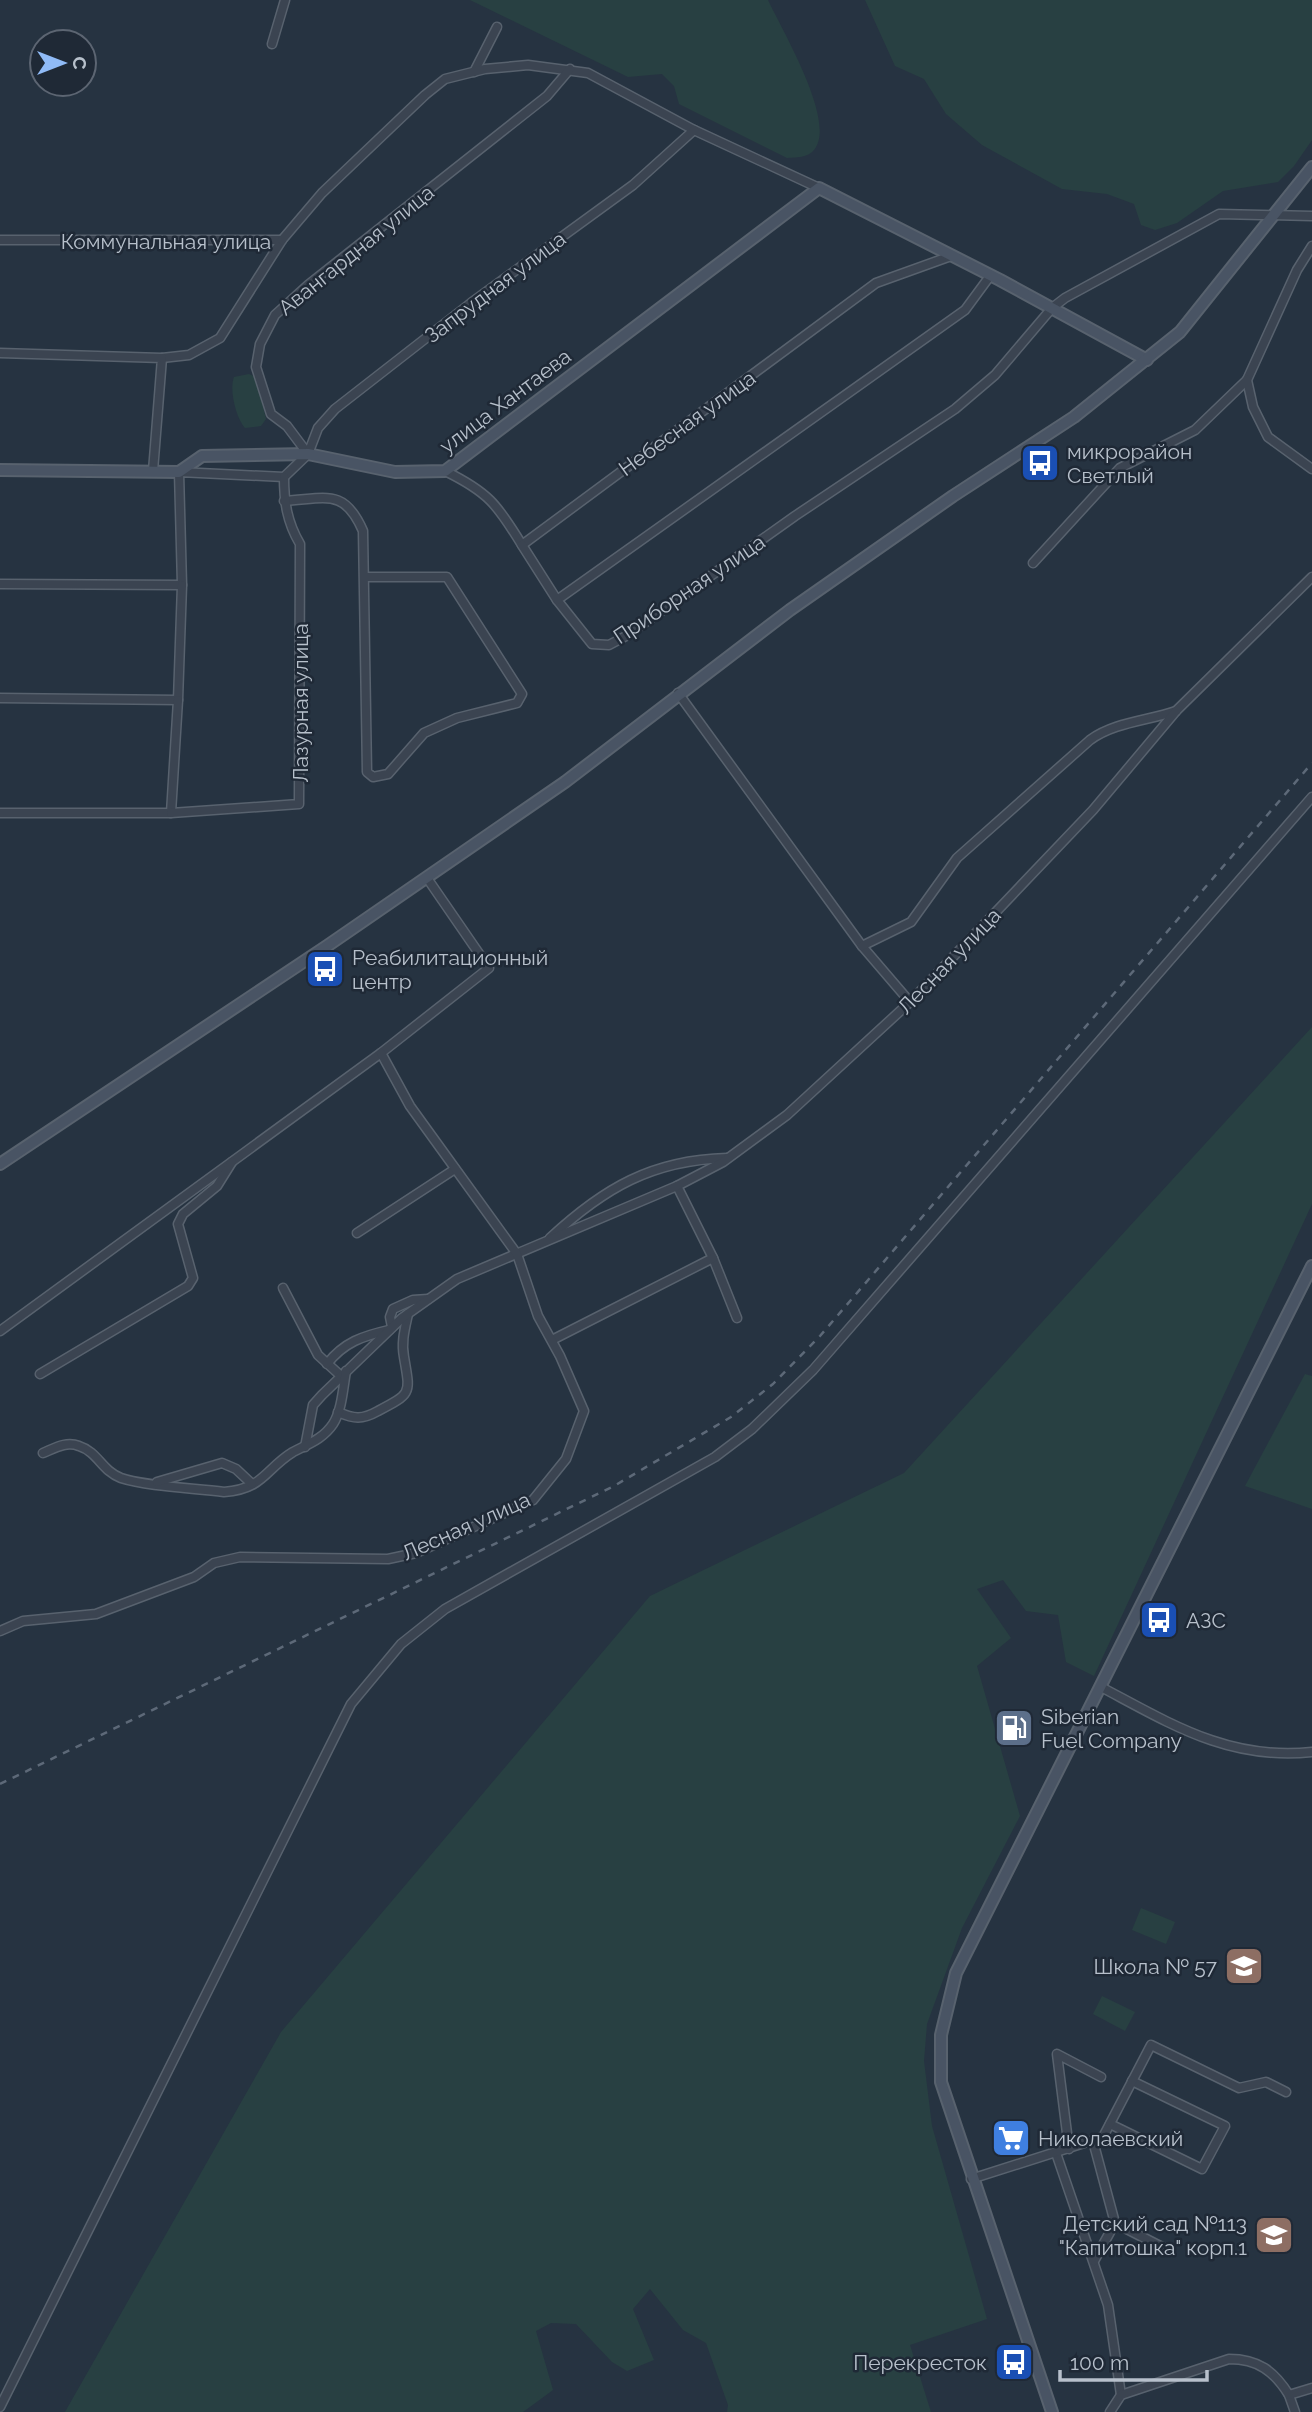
<svg xmlns="http://www.w3.org/2000/svg" width="1312" height="2412" font-family="Raleway,sans-serif">
	<style>
		.green { fill: #284042 }
		.lines { fill: none; stroke-linecap: round; stroke-linejoin: round }
		.street-casing { stroke: #58626e; stroke-width: 11 }
		.secondary-casing { stroke: #58626e; stroke-width: 14 }
		.street { stroke: #3b4451; stroke-width: 8 }
		.secondary { stroke: #495464; stroke-width: 10 }
		.rail { stroke: #5d6978; stroke-width: 2.5; stroke-dasharray: 7 7; stroke-linecap: butt }
		.labels { text-anchor: middle; dominant-baseline: central; stroke-width: 5; stroke-linejoin: round; paint-order: stroke }
		.street-label { font-size: 21px; fill: #b7c0cb; stroke: #1f2936 }
		.poi-label { font-size: 21px; fill: #b7c0cb; stroke: #1f2936; text-anchor: start }
	</style>
	<rect width="100%" height="100%" fill="#263341"/>
	<g class="green">
		<path d="M470,0H768C782,30 834,117 816,147C810,158 798,157 787,158L679,104L674,86L662,74L628,77Z"/>
		<path d="M865,0H1312V140L1294,166L1278,182L1223,191L1177,223L1155,230L1141,225L1134,204L1107,194L1062,189L982,145L946,114L924,79L895,66Z"/>
		<path d="M249,374L256,377L266,419L261,426L245,428C236,418 229,390 234,377Z"/>
		<path d="M1312,1027V1204L1094,1676L1066,1662L1058,1615L1026,1611L1003,1580L977,1589L1011,1638L977,1666L1020,1816L962,1928L927,2024L924,2061L932,2126L987,2319L910,2345L931,2412H727L728,2405L706,2343L683,2330L650,2289L633,2309L654,2360L627,2371L612,2362L576,2324L551,2323L536,2331L553,2390L523,2412H65L281,2032L650,1596L904,1473Z"/>
		<path d="M1305,1374L1312,1376V1509L1245,1486Z"/>
		<path d="M1141,1908L1175,1922L1166,1944L1132,1930Z"/>
		<path d="M1102,1996L1135,2012L1125,2031L1093,2014Z"/>
	</g>
	<g class="lines">
		<g class="street-casing">
			<g id="street">
				<path d="M272,44L285,0"/>
				<path d="M474,72L497,27"/>
				<path d="M0,240H282L220,338L189,355L162,358"/>
				<path d="M282,240L322,193L425,95L445,79L485,69L528,65L588,73L694,130L819,188"/>
				<path d="M1312,246L1297,270L1247,380L1253,407L1268,437L1312,469"/>
				<path d="M990,276L965,310L557,600L592,644L609,645L626,636L795,516L955,409L995,375L1052,308L1065,298L1219,214L1312,216"/>
				<path d="M0,353L162,358L153,471"/>
				<path d="M308,454L287,426L271,414L256,367L260,344L275,315L308,285L547,96L570,69"/>
				<path d="M445,471C488,492 497,504 522,545L876,283L951,256"/>
				<path d="M284,501C325,499 344,487 363,531L367,772L373,777L388,774L424,733L457,718L517,703L522,694L447,577H364"/>
				<path d="M522,545L557,600"/>
				<path d="M1033,563L1120,468L1195,430L1247,380"/>
				<path d="M0,584L182,585L179,472L284,477L308,454L318,428L335,409L471,303L633,185L694,130"/>
				<path d="M678,693L862,946L910,1002"/>
				<path d="M0,698L178,700L182,585"/>
				<path d="M0,813H171L178,700"/>
				<path d="M171,813L299,804L300,544C287,522 284,502 284,477"/>
				<path d="M862,946L911,922L957,858L1090,740C1115,722 1147,721 1176,711"/>
				<path d="M677,1186L713,1258L737,1318"/>
				<path d="M357,1233L455,1169"/>
				<path d="M550,1238C604,1188 652,1160 727,1158"/>
				<path d="M283,1288L318,1355L341,1376"/>
				<path d="M392,1327L390,1317L393,1309L413,1300L428,1299"/>
				<path d="M0,1331L381,1053L489,968L427,878"/>
				<path d="M552,1340L713,1258"/>
				<path d="M327,1364C344,1342 363,1336 389,1330"/>
				<path d="M40,1374L188,1286L193,1278L178,1224L183,1214L217,1186L232,1162"/>
				<path d="M338,1412C354,1419 362,1420 378,1411C413,1393 410,1393 404,1357C401,1342 405,1328 408,1314"/>
				<path d="M305,1447L313,1405L322,1395L402,1318L457,1279L677,1186L723,1162L787,1115L910,1002L1093,810L1177,710L1312,577"/>
				<path d="M43,1453C55,1448 66,1441 79,1446C98,1452 102,1471 121,1478C149,1487 195,1488 224,1492C264,1489 265,1469 293,1452C308,1444 323,1439 333,1424C342,1410 343,1388 346,1371"/>
				<path d="M157,1482L222,1463L236,1469L252,1484"/>
				<path d="M0,1631L23,1621L96,1614L194,1577L214,1563L240,1557L388,1559L416,1553L533,1500L566,1459L584,1411L560,1356L538,1316L517,1254L410,1106L381,1053"/>
				<path d="M1101,1687C1171,1724 1229,1761 1312,1752"/>
				<path d="M1110,2124L1202,2169L1225,2126L1132,2081"/>
				<path d="M1093,2141L1115,2223L1164,2248"/>
				<path d="M1069,2149L1057,2054L1101,2077"/>
				<path d="M1056,2153L1108,2305L1121,2395"/>
				<path d="M971,2179L1103,2137L1151,2045L1239,2088L1266,2082L1286,2092"/>
				<path d="M1094,2261L1115,2223"/>
				<path d="M1289,2395L1295,2412"/>
				<path d="M0,2407L351,1704L401,1644L445,1609L715,1457L752,1429L813,1370L1312,797"/>
				<path d="M1110,2412L1121,2395L1229,2359C1258,2359 1274,2371 1289,2395L1312,2388"/>
			</g>
		</g>
		<g class="secondary-casing">
			<g id="secondary">
				<path d="M0,470L179,472L202,456L308,454L395,472L445,471L819,188L1000,280L1147,360"/>
				<path d="M0,1164L327,946L565,782L790,610L953,496L1074,417L1180,332L1312,167"/>
				<path d="M1052,2412L941,2082V2035L956,1973L1312,1266"/>
			</g>
		</g>
		<use href="#street" class="street"/>
		<use href="#secondary" class="secondary"/>
		<path class="rail" d="M0,1784L614,1486L731,1417L773,1384L820,1336L1312,763"/>
	</g>
	<defs>
		<g id="bus-square" transform="scale(2.0125)"><rect x="-9" y="-9" width="18" height="18" rx="4" fill="#1a4fb4" stroke="#1f2936"/><path d="M-5-6H5V4H4V6H2V4H-2V6H-4V4H-5ZM-3.5-4V0h7V-4ZM-3.5 1.2v1.5H-2V1.2ZM2 1.2v1.5H3.5V1.2Z" fill="#fff"/></g>
		<g id="fuel-square" transform="scale(2.0125)"><rect x="-9" y="-9" width="18" height="18" rx="4" fill="#5c6f8a" stroke="#1f2936"/><path d="M-5.5-6h7V0h2V4h1.3V-2.5L3-4.5l.8-.8L6-3V5H2.5V1h-1V6h-7ZM-4.2-4.7v3.2H.2V-4.7Z" fill="#fff"/></g>
		<g id="school-square" transform="scale(2.0125)"><rect x="-9" y="-9" width="18" height="18" rx="4" fill="#8d6e63" stroke="#1f2936"/><path d="M0-5L7-2L0 1L-7-2ZM-4 1L0 2.5L4 1V4Q0 6-4 4Z" fill="#fff"/></g>
		<g id="supermarket-square" transform="scale(2.0125)"><rect x="-9" y="-9" width="18" height="18" rx="4" fill="#3f7fe0" stroke="#1f2936"/><path d="M-6-5.5h2.5l.6 2H6L4.5 2H-2.5L-4.4-4H-6ZM-1.5 3.2a1.3 1.3 0 1 0 .1 0ZM3 3.2a1.3 1.3 0 1 0 .1 0Z" fill="#fff"/></g>
	</defs>
	<g fill-rule="evenodd">
		<use href="#bus-square" x="1040" y="463"/>
		<use href="#bus-square" x="325" y="969"/>
		<use href="#bus-square" x="1159" y="1620"/>
		<use href="#fuel-square" x="1014" y="1728"/>
		<use href="#school-square" x="1244" y="1966"/>
		<use href="#supermarket-square" x="1011" y="2138"/>
		<use href="#school-square" x="1274" y="2235"/>
		<use href="#bus-square" x="1014" y="2362"/>
	</g>
	<g class="labels">
		<g class="street-label">
			<text x="166" y="241">Коммунальная улица</text>
			<text transform="translate(356 250) rotate(-39)">Авангардная улица</text>
			<text transform="translate(495 287) rotate(-37)">Запрудная улица</text>
			<text transform="translate(505 401) rotate(-37)">улица Хантаева</text>
			<text transform="translate(687 423) rotate(-36)">Небесная улица</text>
			<text transform="translate(689 589) rotate(-34)">Приборная улица</text>
			<text transform="translate(300 703) rotate(-90)">Лазурная улица</text>
			<text transform="translate(949 961) rotate(-46)">Лесная улица</text>
			<text transform="translate(466 1526) rotate(-24)">Лесная улица</text>
		</g>
		<g class="poi-label">
			<text x="1067" y="451">микрорайон<tspan x="1067" dy="24">Светлый</tspan></text>
			<text x="352" y="957">Реабилитационный<tspan x="352" dy="24">центр</tspan></text>
			<text x="1186" y="1620">АЗС</text>
			<text x="1041" y="1716">Siberian<tspan x="1041" dy="24">Fuel Company</tspan></text>
			<text x="1217" y="1966" text-anchor="end">Школа № 57</text>
			<text x="1038" y="2138">Николаевский</text>
			<text x="1247" y="2223" text-anchor="end">Детский сад №113<tspan x="1247" dy="24">"Капитошка" корп.1</tspan></text>
			<text x="987" y="2362" text-anchor="end">Перекресток</text>
		</g>
	</g>
	<g transform="translate(63 63) rotate(90)"><circle r="33" fill="#1f2936" stroke="#5c6572" stroke-width="2"/>
	<path d="M0-5L12 26L0 18L-12 26Z" fill="#90bbf7"/>
	<text y="-10" font-size="19" font-weight="bold" text-anchor="middle" fill="#b7c0cb">С</text>
	</g>
	<path d="M1060 2370v10h147v-10" fill="none" stroke="#b7c0cb" stroke-width="3.5"/>
	<text x="1070" y="2370" font-size="21" fill="#b7c0cb" stroke="#1f2936" stroke-width="5" paint-order="stroke">100 m</text>
</svg>
